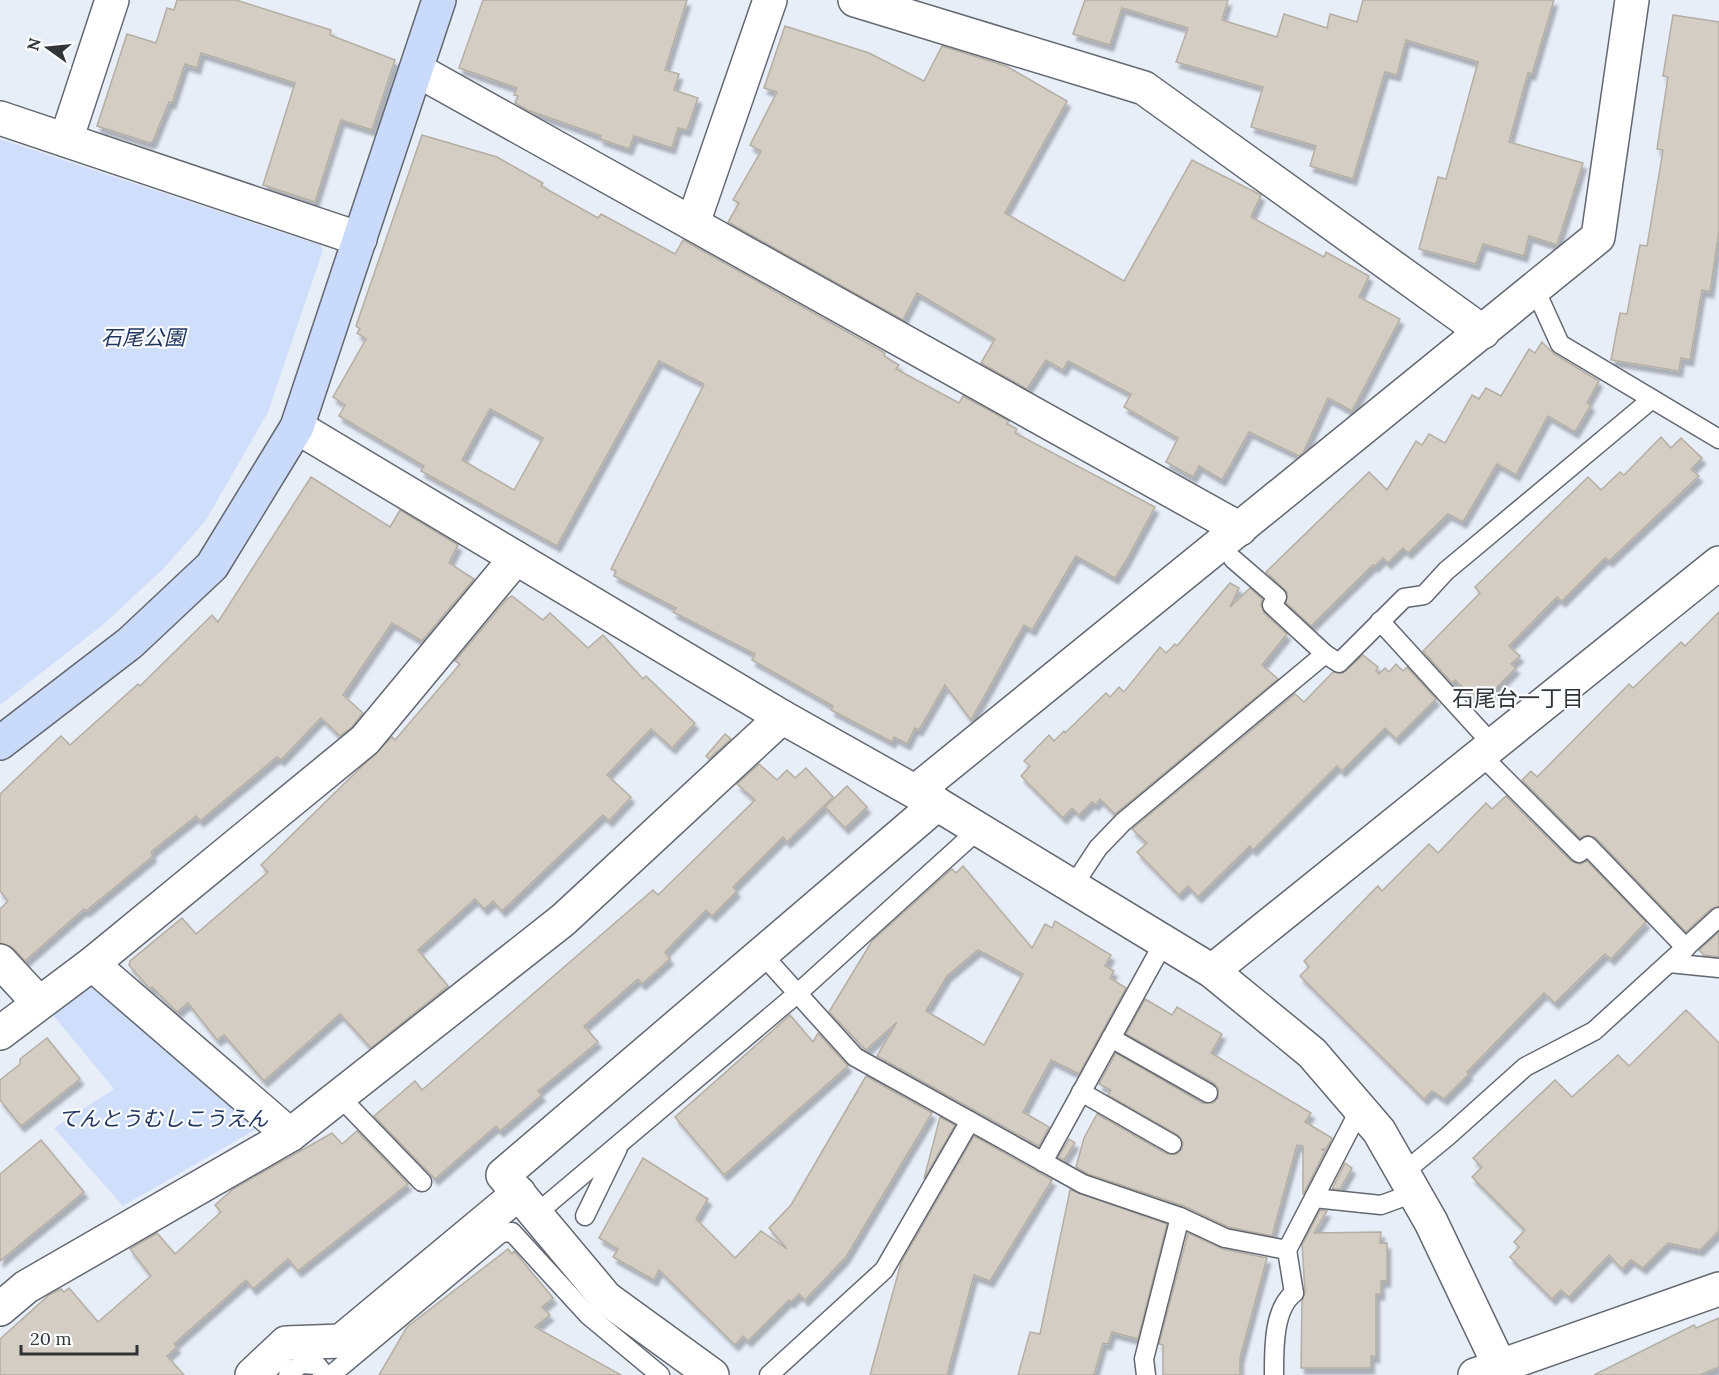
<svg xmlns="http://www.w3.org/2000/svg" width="1719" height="1375" font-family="Lora,'Noto Sans JP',serif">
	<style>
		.green { fill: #cedefb }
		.building { fill: #d3cdc3; stroke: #b4aea4; stroke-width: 1.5; fill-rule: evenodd; filter: url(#shadow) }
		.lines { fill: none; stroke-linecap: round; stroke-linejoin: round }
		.lane-casing { stroke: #626770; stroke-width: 21 }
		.street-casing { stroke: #626770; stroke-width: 36 }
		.secondary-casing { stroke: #626770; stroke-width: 36 }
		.lane { stroke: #fff; stroke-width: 18 }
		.street { stroke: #fff; stroke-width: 33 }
		.secondary { stroke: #cadafa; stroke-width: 33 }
		.labels { text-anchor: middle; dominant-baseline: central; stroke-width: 4.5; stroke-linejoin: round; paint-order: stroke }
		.park-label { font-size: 21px; font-style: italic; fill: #223760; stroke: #f9fbfd }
		.neighbourhood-label { font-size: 22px; fill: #313337; stroke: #f9fbfd }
	</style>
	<defs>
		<filter id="shadow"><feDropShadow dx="3.5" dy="6" stdDeviation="1.5" flood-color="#0004"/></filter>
	</defs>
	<rect width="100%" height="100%" fill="#e8eef8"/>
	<g class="green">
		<path d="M0,139L320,245L323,250L268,412L206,520L164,568L104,624L0,705Z"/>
		<path d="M96,982L260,1127L123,1206L54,1128L114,1089L53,1015Z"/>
	</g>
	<g class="building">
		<path d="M177,0H236L331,30L330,35L395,60L372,130L341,120L315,202L263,185L295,83L201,53L197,68L185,64L172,103L169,102L153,141L150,143L97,126L127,34L156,43L167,8L174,10Z"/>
		<path d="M483,0H687L665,70L679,74L674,90L698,98L687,130L678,128L672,148L634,136L629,149L600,139L601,136L527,110L515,103L518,96L514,95L517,88L459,68Z"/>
		<path d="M1085,0H1228L1222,20L1277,37L1284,14L1327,28L1330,14L1357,22L1363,0H1554L1532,74L1528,73L1509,142L1583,163L1557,245L1529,236L1524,256L1483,244L1476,264L1419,249L1438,177L1446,179L1478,62L1406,40L1397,75L1385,72L1353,179L1310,166L1316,146L1251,127L1263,87L1176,62L1188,28L1122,8L1110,45L1073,34Z"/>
		<path d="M1673,15L1719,22V231L1710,292L1702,290L1690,360L1681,358L1679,371L1611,360L1620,313L1627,314L1640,245L1647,246L1663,150L1657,149L1668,77L1663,76Z"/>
		<path d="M785,26L869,53L924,81L942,46L1006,66L1067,101L1005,213L1124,281L1192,160L1261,195L1251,217L1324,257L1326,252L1369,276L1359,297L1400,319L1352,411L1328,398L1303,453L1299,456L1249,432L1222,480L1199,466L1193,477L1166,462L1178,438L1124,407L1131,394L1068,361L1063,370L1046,360L1027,389L981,363L995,339L917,293L903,320L728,222L739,203L733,200L761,151L750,145L777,92L764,88Z"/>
		<path d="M422,135L497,157L543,183L541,186L598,218L601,214L675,254L683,240L885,353L884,356L899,365L896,369L959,403L963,396L1009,421L1007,424L1017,429L1015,433L1155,507L1127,559L1115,578L1076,556L1032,630L1024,625L971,720L945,685L919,730L915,728L907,744L894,737L892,742L831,710L833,706L752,660L755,654L673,612L676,608L614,576L616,571L611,569L704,384L659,361L557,546L421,471L424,466L339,416L345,405L333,397L366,339L357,333L360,329L356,326ZM490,409L543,438L514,490L462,460Z"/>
		<path d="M1542,342L1554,354L1599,381L1587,403L1591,405L1575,432L1548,416L1516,475L1497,464L1463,522L1448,514L1408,553L1403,548L1388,563L1383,558L1375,566L1373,565L1311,626L1286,603L1287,592L1266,572L1369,472L1387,490L1416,441L1422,445L1429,434L1445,443L1472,395L1479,399L1486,388L1501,396L1529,349L1535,353Z"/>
		<path d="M1661,437L1671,448L1681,438L1702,458L1691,469L1699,476L1609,561L1605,558L1562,601L1557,597L1509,646L1520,656L1511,664L1516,668L1487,697L1482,692L1475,699L1455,680L1452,683L1423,651L1480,593L1475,587L1588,477L1601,490L1620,472L1624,475Z"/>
		<path d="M311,477L390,527L400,510L458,545L449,563L474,579L422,641L392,623L343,695L363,713L352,727L340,736L321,718L281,760L277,757L200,821L196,816L151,852L153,856L86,911L84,909L25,961L13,948L0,943V909L8,901L0,891V794L61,736L70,745L138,684L140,686L212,615L218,622Z"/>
		<path d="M1230,583L1239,588L1230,607L1250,588L1262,599L1261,604L1264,613L1287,634L1262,665L1278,679L1115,814L1100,799L1095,805L1092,802L1079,815L1072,808L1063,818L1021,776L1030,766L1024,761L1049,735L1054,741L1064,731L1065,733L1106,693L1110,697L1119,687L1124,692L1160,647L1166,653L1175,644L1177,646Z"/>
		<path d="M512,596L543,620L550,613L588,648L603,635L643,679L646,676L695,723L672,748L651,729L607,775L631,797L609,821L603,815L502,911L493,901L484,909L475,899L418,950L448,986L437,995L371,1048L340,1014L264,1081L224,1035L217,1040L188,1003L177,1012L152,987L150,989L129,965L130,961L182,918L196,934L268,872L261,865L392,737L395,740L460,664L455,661L507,599Z"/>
		<path d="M1719,612V906L1711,909L1686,932L1596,838L1587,835L1580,838L1522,780L1531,771L1537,777L1629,684L1633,688L1681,642L1685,646Z"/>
		<path d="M1363,655L1378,667L1376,671L1379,674L1385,668L1389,672L1396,664L1403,671L1407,667L1436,699L1396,739L1385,728L1342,771L1337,766L1253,850L1250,846L1198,897L1188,886L1179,895L1137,852L1147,843L1132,829L1295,694L1304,702L1333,672L1343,673Z"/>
		<path d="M725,734L731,739L709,759L706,756Z"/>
		<path d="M759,764L777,780L787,770L795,778L806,768L833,797L787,842L783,837L733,887L737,891L712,916L706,910L665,952L670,959L642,984L638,979L584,1026L598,1042L538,1091L542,1095L500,1131L496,1126L435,1179L374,1116L415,1081L422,1090L653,890L658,895L755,800L737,784Z"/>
		<path d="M847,786L867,807L845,828L825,807Z"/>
		<path d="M1506,796L1571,861L1580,864L1587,861L1646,922L1611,959L1605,954L1555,1003L1544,993L1467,1072L1469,1074L1444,1099L1432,1091L1424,1099L1300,976L1309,967L1304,961L1378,886L1382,891L1429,844L1438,853L1486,803L1492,809Z"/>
		<path d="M963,866L1032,948L1045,924L1052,928L1055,921L1111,955L1105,966L1114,971L1110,978L1126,988L1079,1074L1051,1060L1023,1112L1049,1127L1039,1146L877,1056L897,1022L866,1050L829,1012L872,941L952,869L956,873ZM978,950L1023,974L984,1045L926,1011L947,976Z"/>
		<path d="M1719,932V957L1704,955L1699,950Z"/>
		<path d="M1145,999L1172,1015L1177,1007L1222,1034L1211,1053L1311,1113L1305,1122L1332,1138L1326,1149H1321L1325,1151L1303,1195V1146L1297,1145L1272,1236L1228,1227L1184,1206L1088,1174L1076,1167L1084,1138L1097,1114L1167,1154H1177L1182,1149L1183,1143L1178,1135L1108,1095L1111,1090L1099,1084L1116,1053L1202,1103H1213L1218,1098V1088L1214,1083L1126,1034Z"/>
		<path d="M1686,1010L1719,1043V1231L1700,1250L1668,1243L1643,1268L1631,1260L1622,1269L1609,1255L1569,1297L1561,1290L1552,1299L1510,1257L1519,1247L1514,1242L1525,1230L1472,1177L1482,1167L1473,1158L1555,1080L1572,1097L1618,1055L1629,1066Z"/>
		<path d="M790,1015L813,1042L818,1033L848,1066L724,1175L675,1117Z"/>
		<path d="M47,1038L80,1079L21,1126L0,1100V1080L20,1064V1059Z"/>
		<path d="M866,1076L932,1113L846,1257L805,1300L799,1294L791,1302L789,1300L748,1341L743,1336L735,1345L659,1270L654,1280L613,1257L618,1249L599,1238L643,1158L708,1199L696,1219L735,1258L761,1231L787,1249L769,1228L791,1205Z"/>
		<path d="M940,1117L955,1125L924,1179Z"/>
		<path d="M357,1131L408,1184L298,1271L288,1259L253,1289L246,1280L174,1344L177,1347L167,1356L184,1375H0V1339L49,1295L61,1289L64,1292L69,1288L98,1322L151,1276L130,1249L157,1233L175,1254L221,1212L215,1205L233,1189L332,1133L342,1144Z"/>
		<path d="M974,1136L1052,1180L990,1281L974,1275L947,1375H870L901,1263Z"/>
		<path d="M1069,1139L1075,1143L1064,1160L1058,1157Z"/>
		<path d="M41,1140L84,1192L0,1261V1174Z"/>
		<path d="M1345,1163L1352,1168L1340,1189H1332Z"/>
		<path d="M1070,1190L1167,1224L1138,1339L1112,1332L1108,1344L1103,1343L1094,1375H1018L1030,1332L1040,1334Z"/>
		<path d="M1320,1210L1327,1211L1314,1233L1381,1232L1380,1243H1387V1281H1381V1294H1376V1357L1371,1356V1368H1301L1302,1301L1305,1292L1302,1245Z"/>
		<path d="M1188,1233L1223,1249L1267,1258L1240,1358V1375H1163V1345L1159,1344Z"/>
		<path d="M508,1249L512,1254L514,1251L553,1298L542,1307L550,1315L535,1327L621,1375H379L407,1327Z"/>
		<path d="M1719,1318V1367L1700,1375H1594L1694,1325L1696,1328Z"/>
	</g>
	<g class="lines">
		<g class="lane-casing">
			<g id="lane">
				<path d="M1535,289L1560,344L1719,439"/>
				<path d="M1233,559L1277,597L1272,605L1325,654"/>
				<path d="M1380,621L1493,745"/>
				<path d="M1481,755L1579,853L1588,846L1686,948"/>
				<path d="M1073,886L1098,848L1123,822L1325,654L1339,663L1404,598L1424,595L1446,571L1652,399"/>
				<path d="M761,953L855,1057L1083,1184L1180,1217L1225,1238L1287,1250L1314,1198L1381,1205L1414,1193"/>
				<path d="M1669,963L1719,968"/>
				<path d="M1111,1038L1208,1093"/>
				<path d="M1081,1092L1172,1144"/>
				<path d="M339,1096L422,1182"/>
				<path d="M1043,1162L1164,942"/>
				<path d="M1403,1173L1448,1136L1525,1067L1594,1031L1719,917"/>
				<path d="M1314,1198L1360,1109"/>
				<path d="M536,1214L798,993L979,829"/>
				<path d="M585,1216L618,1148"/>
				<path d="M288,1375L301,1364L317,1365L325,1375"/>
				<path d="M331,1375L501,1233L512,1232L588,1315L660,1375"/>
				<path d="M769,1375L884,1270L970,1121"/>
				<path d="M1146,1375L1144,1359L1180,1217"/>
				<path d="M1274,1375C1274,1350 1273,1309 1294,1293L1287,1250"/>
			</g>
		</g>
		<g class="street-casing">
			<g id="street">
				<path d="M855,0L1144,88L1483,332"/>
				<path d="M417,70L1240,529"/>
				<path d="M0,118L360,239"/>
				<path d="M66,140L112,0"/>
				<path d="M693,223L770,0"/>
				<path d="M297,427L782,717L937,804L1212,971L1312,1053L1379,1131L1431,1222L1504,1375"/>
				<path d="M916,791L1598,237L1632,0"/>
				<path d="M0,961L39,1003"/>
				<path d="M92,964L290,1135"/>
				<path d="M1212,971L1719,563"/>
				<path d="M0,1033L92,964L365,740L516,558"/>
				<path d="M0,1309L26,1287L290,1135L563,920L782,717"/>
				<path d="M252,1375L286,1343L341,1341L519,1193"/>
				<path d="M712,1375L606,1298L503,1175L937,804"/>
				<path d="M1475,1375L1719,1289"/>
			</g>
		</g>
		<g class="secondary-casing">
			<path id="secondary" d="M0,743L130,643L212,566L297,427L439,0"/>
		</g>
		<use href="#lane" class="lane"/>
		<use href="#street" class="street"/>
		<use href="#secondary" class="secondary"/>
	</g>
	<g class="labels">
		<g class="park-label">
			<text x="143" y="337">石尾公園</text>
			<text x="163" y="1118">てんとうむしこうえん</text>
		</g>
		<g class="neighbourhood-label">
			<text x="1518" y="698">石尾台一丁目</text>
		</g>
	</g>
	<g transform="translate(48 48) rotate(285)" stroke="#f9fbfd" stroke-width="4.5" paint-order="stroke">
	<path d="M0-4.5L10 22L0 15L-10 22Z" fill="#313337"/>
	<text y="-9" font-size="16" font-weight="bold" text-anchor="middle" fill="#313337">N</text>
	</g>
	<path d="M21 1345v9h116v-9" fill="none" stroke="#313337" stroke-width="3"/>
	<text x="30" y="1345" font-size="18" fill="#313337" stroke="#f9fbfd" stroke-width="4.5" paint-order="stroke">20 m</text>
</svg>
